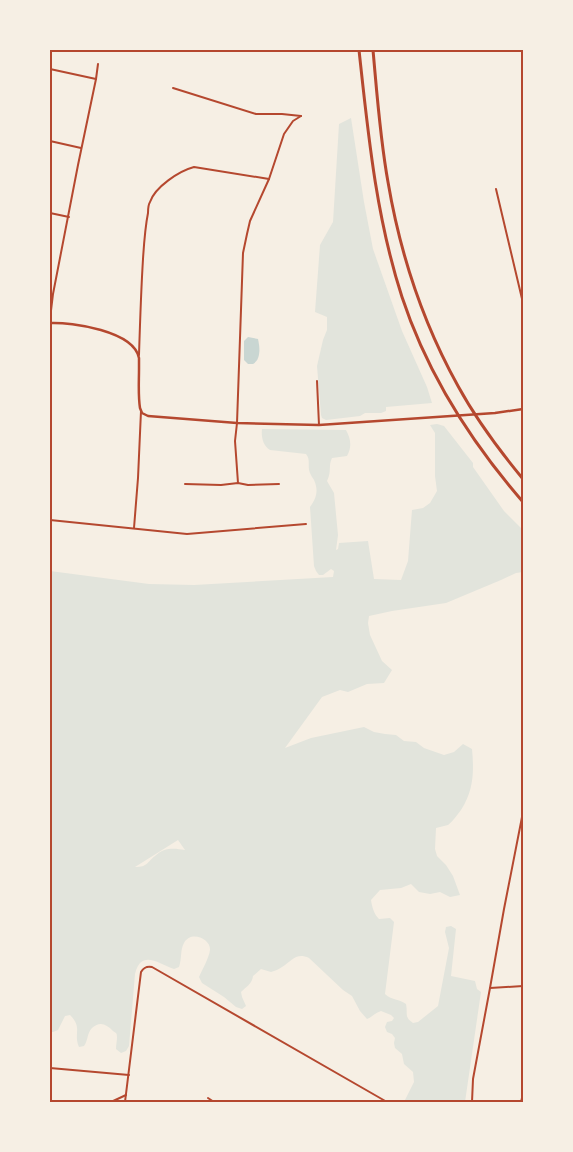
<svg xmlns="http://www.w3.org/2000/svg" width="573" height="1152" font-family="'Work Sans',sans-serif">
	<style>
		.green { fill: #e2e4dc; fill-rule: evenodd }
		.water { fill: #c9d6d2 }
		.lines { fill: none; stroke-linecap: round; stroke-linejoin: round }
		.minor { stroke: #b5482f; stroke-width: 2 }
		.tertiary { stroke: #b5482f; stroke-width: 2.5 }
		.trunk { stroke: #b5482f; stroke-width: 3 }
		.neatline { fill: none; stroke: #b5482f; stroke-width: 2 }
	</style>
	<rect width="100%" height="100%" fill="#f6efe4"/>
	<g class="green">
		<path d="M351,118L364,202L373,249L402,331L427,387L432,403L386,407V411L381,413H365L360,416L326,420L322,418L321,415L317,366L323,340L327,330V317L315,312L320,245L333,222L339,124Z"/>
		<path d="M437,424L444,426L473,463V467L504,511L523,530V572L516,573L501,580L446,603L392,611L369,616L368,623L370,635L382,661L392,670L384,683L367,684L348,692L340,690L322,697L285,748L311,738L364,727L374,732L385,734L396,735L404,741L416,742L424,748L444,755L454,752L463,744L472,749C474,771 474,790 461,810C457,815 453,821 448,825C444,826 440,827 436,828L435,849L437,856L446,865L453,876L460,895L450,897L440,892L430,894L419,892L411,884L401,888L380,890L371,900C372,907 374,914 379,919L390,918L394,922L385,994C391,1000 400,999 406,1004C408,1014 404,1017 413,1023L418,1022L438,1006L449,948L445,932L446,927L451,926L456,929L451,976L475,981L477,989L481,992L465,1102H404L414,1082L413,1072L404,1064L402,1054L395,1048L394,1043L395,1038L392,1034L387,1032L385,1027L387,1022L392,1021L394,1018L391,1015L381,1011C375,1013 372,1017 367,1019L360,1011L352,996L343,990L309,958C296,952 292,961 282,967C279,969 275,971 271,972L261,969L253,976C252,984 247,986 241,992L242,997L246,1006L242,1009L236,1007L224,997L202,983L199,977C202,970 209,958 210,950C211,939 191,930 184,943C180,950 182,959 179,967L174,969C158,963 141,949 135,974L129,1046L126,1051L121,1053L116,1049C116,1045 117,1041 117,1037C117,1033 116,1033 113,1031C106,1024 100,1021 92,1028C87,1033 88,1041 84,1046L79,1047C73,1033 83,1028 70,1015L65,1016L58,1030L53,1032H50V571L149,584L194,585L333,577L334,571L331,569L323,575H319L316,571L314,566L310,507C316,499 319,491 314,480C313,478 311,476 310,473C307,466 311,460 306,454L270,450C263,446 261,437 262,429L346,430C351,439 352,447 347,456L332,458C328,466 332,471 327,481L334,493L338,535L336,550L338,549L339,543L368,541L374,579L401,580L408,561L412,510L423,508L430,503L437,491L435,476V433L430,425ZM178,840L185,850C174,848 164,847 155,856C147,862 148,867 135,867Z"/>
	</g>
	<path class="water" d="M248,337L258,339C260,348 261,359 253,364H248L244,360V341Z"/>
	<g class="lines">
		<g class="minor">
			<path d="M50,69L96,79"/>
			<path d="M173,88L256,114H282L301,116"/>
			<path d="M50,141L81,148"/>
			<path d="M496,189L523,303"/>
			<path d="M50,213L69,217"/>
			<path d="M50,319L53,294L78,165L96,79L98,64"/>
			<path d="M139,355C140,323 141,291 143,259C144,243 145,228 148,213C148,210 148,205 150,202C155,187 179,171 194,167L269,179"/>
			<path d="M317,381L319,425"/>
			<path d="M238,483L235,441L237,423L243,253L247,234L250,221L269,179L284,134L293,121L301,116"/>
			<path d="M185,484L221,485L238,483L248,485L279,484"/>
			<path d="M50,520L187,534L306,524"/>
			<path d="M134,528L138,478L141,411"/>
			<path d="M490,988L523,986"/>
			<path d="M50,1068L129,1075"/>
			<path d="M208,1098L214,1102"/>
			<path d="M111,1102L126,1095"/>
			<path d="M125,1102L141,972C144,967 147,966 152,967L387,1102"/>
			<path d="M472,1102L473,1079L490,988L504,909L523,812"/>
			<path d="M521,1102L523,1094"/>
		</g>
		<path class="tertiary" d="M50,323C72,322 134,331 139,358C139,361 139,366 139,369C139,382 138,395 140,408L142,413L148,416L237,423L319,425L495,413L523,409"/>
		<g class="trunk">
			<path d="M359,50C368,133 376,217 402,297C427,373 471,442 523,502"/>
			<path d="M373,50C377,94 380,138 388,182C400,253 423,323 458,386C476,419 499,450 523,479"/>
		</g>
	</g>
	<rect width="573" height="1152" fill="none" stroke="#f6efe4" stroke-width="102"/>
	<rect x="51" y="51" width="471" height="1050" class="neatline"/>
</svg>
